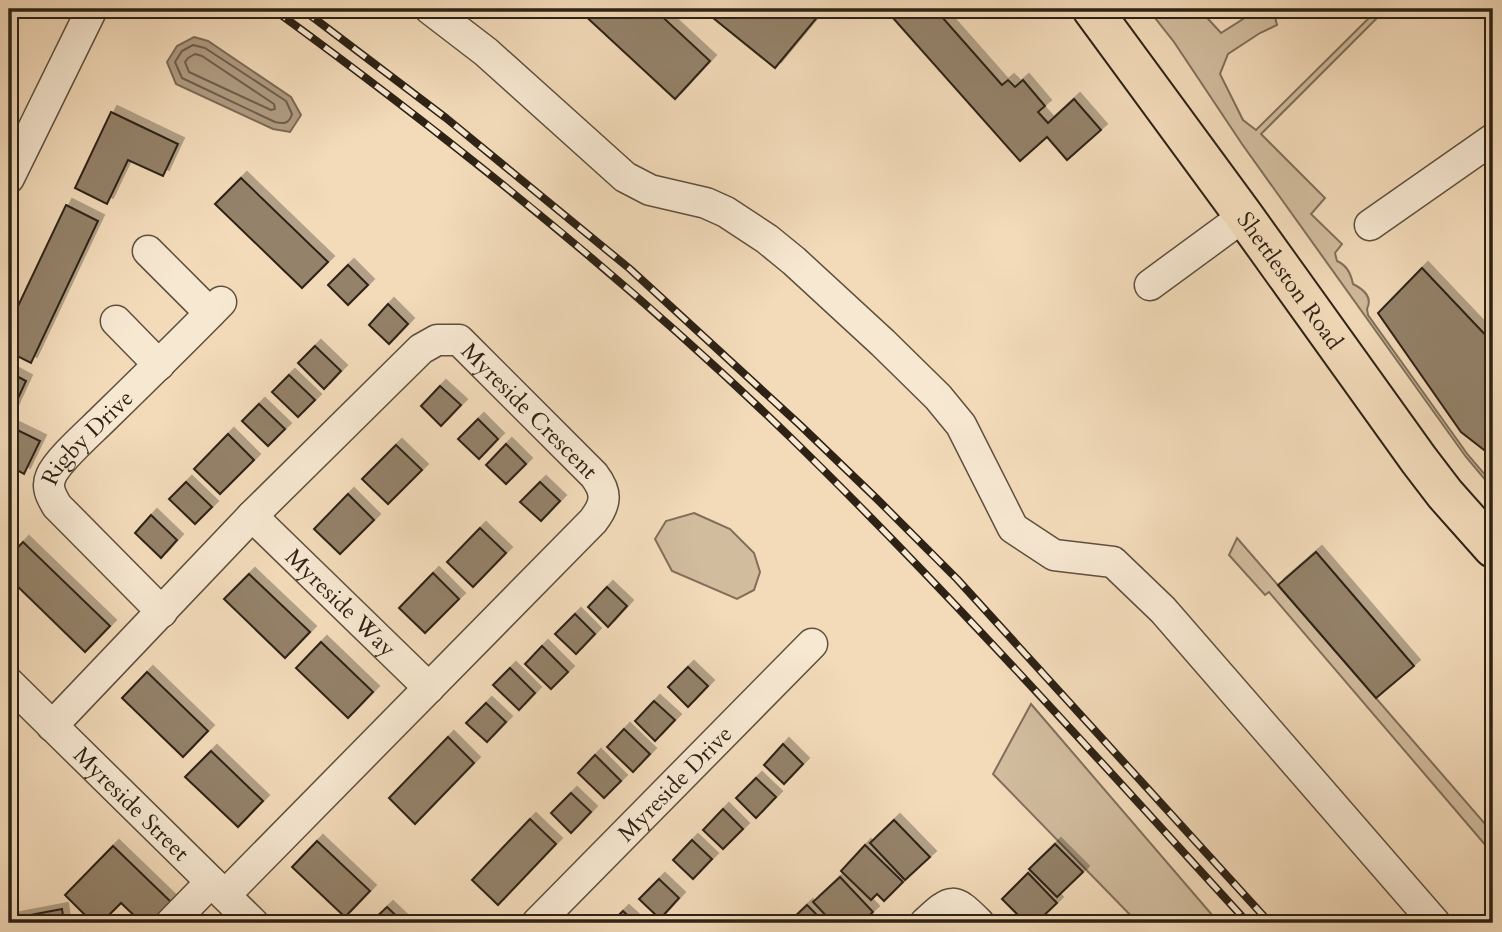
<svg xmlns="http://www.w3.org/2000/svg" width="1502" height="932" font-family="Cardo,serif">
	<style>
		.green { fill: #d1bc9e; stroke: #7f6f5a; stroke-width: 2 }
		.water { fill: #b09c82; stroke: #7c6b56; stroke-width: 2 }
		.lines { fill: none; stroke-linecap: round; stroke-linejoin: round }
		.shore { stroke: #6e5f4c; stroke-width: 2 }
		.building { fill: #94826b; stroke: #2d2215; stroke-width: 2; filter: url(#shadow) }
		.minor-casing { stroke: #5e503e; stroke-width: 33 }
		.major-casing { stroke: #2d2215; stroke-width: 42 }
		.minor { stroke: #f7e8d2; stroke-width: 30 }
		.major { stroke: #f3dbba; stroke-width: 38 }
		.rail-casing { stroke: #2d2215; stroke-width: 8 }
		.rail { stroke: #f7e8d2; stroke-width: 5; stroke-dasharray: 16; stroke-linecap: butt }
		.labels { text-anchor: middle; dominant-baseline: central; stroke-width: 5; stroke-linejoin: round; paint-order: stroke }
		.street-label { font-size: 23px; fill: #2d2215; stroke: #f7e8d2 }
	</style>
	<defs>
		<filter id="shadow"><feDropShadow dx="6" dy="-6" stdDeviation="0" flood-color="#0004"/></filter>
	</defs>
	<rect width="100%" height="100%" fill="#f3dbba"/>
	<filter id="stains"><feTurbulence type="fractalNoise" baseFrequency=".00286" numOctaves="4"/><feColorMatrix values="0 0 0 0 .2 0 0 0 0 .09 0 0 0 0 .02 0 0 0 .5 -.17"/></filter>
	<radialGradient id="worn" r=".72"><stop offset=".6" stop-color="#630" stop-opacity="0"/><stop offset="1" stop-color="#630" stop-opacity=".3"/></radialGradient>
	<g class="green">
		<path d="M1148,9H1199L1221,33L1243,19L1240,9H1273L1277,25L1260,33L1228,54L1220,74L1243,120L1256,130L1378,9H1386L1261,134L1325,198L1311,214L1342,244L1335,253L1337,261C1347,265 1351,274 1353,284C1363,289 1373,297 1367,309L1368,315L1468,455L1493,484V489L1466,457L1242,144L1174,42Z"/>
		<path d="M694,513L730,529L754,553L760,572L754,590L737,599L672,571L655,539L666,521Z"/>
		<path d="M1237,538L1493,833V854L1269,592L1265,595L1229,555Z"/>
		<path d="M1031,704L1219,923H1138L993,774Z"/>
	</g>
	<path class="water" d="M194,37L208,41L291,97L301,115L290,132L273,129L176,84L167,62L177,46Z"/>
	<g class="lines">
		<g class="shore">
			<path d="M193,45L205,48L286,101L292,114C289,124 284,124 275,122L182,78L175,62L182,51Z"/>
			<path d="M195,54L202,56L274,104L275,109L271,110L189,72L185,62L188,58Z"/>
		</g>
	</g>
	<g class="building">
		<path d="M584,9H656L655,10L710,61L675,99L581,12Z"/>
		<path d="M702,9H824L775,68Z"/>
		<path d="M885,9H935L1002,85L1008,80L1015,87L1023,80L1045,106L1038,112L1048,123L1074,99L1101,130L1067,160L1047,137L1020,161Z"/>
		<path d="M111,112L178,144L163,176L128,160L107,204L75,188Z"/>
		<path d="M241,178L328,262L302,288L215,204Z"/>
		<path d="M66,205L98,221L31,363L9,352V325Z"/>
		<path d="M348,265L368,285L348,305L328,285Z"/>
		<path d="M1422,268L1493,343V457L1461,432L1378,313Z"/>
		<path d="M388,304L408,324L389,344L369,325Z"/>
		<path d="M315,346L341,371L324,389L298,363Z"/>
		<path d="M9,372L26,381L9,418Z"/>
		<path d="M289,375L315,400L298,417L272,392Z"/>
		<path d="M440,386L461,405L441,426L421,406Z"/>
		<path d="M259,404L285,429L268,446L242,421Z"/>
		<path d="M478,419L498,439L479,459L458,439Z"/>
		<path d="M9,426L40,441L24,474L9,466Z"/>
		<path d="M228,434L254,460L220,494L194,469Z"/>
		<path d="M506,444L526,464L506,484L486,465Z"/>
		<path d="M396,445L422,470L388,504L362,479Z"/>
		<path d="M186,482L212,507L195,524L169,499Z"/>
		<path d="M540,482L560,501L541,521L520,502Z"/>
		<path d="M348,494L374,520L340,554L314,529Z"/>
		<path d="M151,515L177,540L161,558L135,533Z"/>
		<path d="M480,528L506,553L473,587L447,562Z"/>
		<path d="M23,542L110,626L85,652L9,578V557Z"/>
		<path d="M1316,552L1414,666L1376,698L1278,585Z"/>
		<path d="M433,573L459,599L425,633L399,608Z"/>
		<path d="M249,574L310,632L285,658L224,599Z"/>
		<path d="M607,587L627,606L608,627L588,607Z"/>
		<path d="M575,614L595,634L576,654L555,634Z"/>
		<path d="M321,642L373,692L348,718L296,668Z"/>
		<path d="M542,646L568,672L551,689L525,664Z"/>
		<path d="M688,667L708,686L688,707L668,687Z"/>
		<path d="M510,668L535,693L519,710L493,685Z"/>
		<path d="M147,672L208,731L183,757L122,698Z"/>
		<path d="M654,701L675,720L655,741L635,721Z"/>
		<path d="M486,703L506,722L487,742L466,723Z"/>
		<path d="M624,729L650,754L633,772L607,747Z"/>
		<path d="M448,737L474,763L415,824L389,798Z"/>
		<path d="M783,744L803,764L784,784L764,765Z"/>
		<path d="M211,751L263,801L238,827L185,777Z"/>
		<path d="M595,755L621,781L604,798L578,773Z"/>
		<path d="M756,778L776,797L756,818L736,798Z"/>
		<path d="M571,793L591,812L571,833L551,813Z"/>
		<path d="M723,809L743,829L723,849L703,830Z"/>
		<path d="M530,819L556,844L498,905L472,880Z"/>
		<path d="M894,820L930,857L905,880L870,843Z"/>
		<path d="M692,840L712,859L693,879L673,860Z"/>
		<path d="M317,841L370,891L345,917L292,867Z"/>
		<path d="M1055,844L1083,872L1057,897L1029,869Z"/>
		<path d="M865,845L903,882L884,901L877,894L871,900L841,871Z"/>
		<path d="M113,846L171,902L150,923H142L121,903L101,923H93L65,895Z"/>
		<path d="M1028,873L1057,903L1036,923H1026L1002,899Z"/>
		<path d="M840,877L873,912L861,923H833L813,902Z"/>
		<path d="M659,879L679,898L660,919L639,899Z"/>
		<path d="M807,905L825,923H788Z"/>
		<path d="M387,907L404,923H370Z"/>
		<path d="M62,909L64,923H9V919Z"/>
		<path d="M623,911L636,923H611Z"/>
	</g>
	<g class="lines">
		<g class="minor-casing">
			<g id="minor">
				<path d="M430,9L486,52L625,177L650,190L706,203L726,212L767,239L794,261L883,343L938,397L961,425L1013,528L1054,555L1113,562L1163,610L1435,923"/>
				<path d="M9,178L92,9"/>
				<path d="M1370,225L1493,139"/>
				<path d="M148,251L210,313"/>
				<path d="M1150,285L1244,216"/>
				<path d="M116,321L159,365"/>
				<path id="s1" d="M252,516L429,688"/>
				<path id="s2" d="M162,612L57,506C51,496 46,487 51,476C57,461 90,432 102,420C142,381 182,342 221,302"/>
				<path id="s3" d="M9,683L253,923"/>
				<path id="s4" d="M52,726L252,516L421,349L437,340H459L594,475C607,492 607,503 593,521L225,895"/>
				<path d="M171,923L211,882"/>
				<path id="s5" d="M537,923L812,644"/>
				<path d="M925,923C952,898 953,897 979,923"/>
			</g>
		</g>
		<g class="major-casing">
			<g id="major">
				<path id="s6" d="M1092,9L1244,216L1419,460L1445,494L1493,548"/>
			</g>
		</g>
		<use href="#minor" class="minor"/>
		<use href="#major" class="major"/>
		<g class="rail-casing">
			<g id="rail">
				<path d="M273,9C454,141 630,282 791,438C950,593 1098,759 1248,923"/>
				<path d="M302,9L446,118L630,269L800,425L877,499L957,579L1270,923"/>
			</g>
		</g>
		<use href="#rail" class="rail"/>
	</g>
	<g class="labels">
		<g class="street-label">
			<text stroke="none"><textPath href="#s6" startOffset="336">Shettleston Road</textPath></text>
			<text stroke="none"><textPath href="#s4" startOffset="668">Myreside Crescent</textPath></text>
			<text stroke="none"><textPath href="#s2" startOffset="234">Rigby Drive</textPath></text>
			<text stroke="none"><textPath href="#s1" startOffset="124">Myreside Way</textPath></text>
			<text stroke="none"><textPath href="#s5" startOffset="196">Myreside Drive</textPath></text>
			<text stroke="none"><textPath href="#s3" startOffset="172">Myreside Street</textPath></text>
		</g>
	</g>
	<rect width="1502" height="932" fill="none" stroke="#f3dbba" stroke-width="35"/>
	<rect x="10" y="10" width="1481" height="911" fill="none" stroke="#2d2215" stroke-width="3.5"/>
	<rect x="18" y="18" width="1467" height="897" fill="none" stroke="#2d2215" stroke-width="2"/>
	<rect width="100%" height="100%" filter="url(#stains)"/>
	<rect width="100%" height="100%" fill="url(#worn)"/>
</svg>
